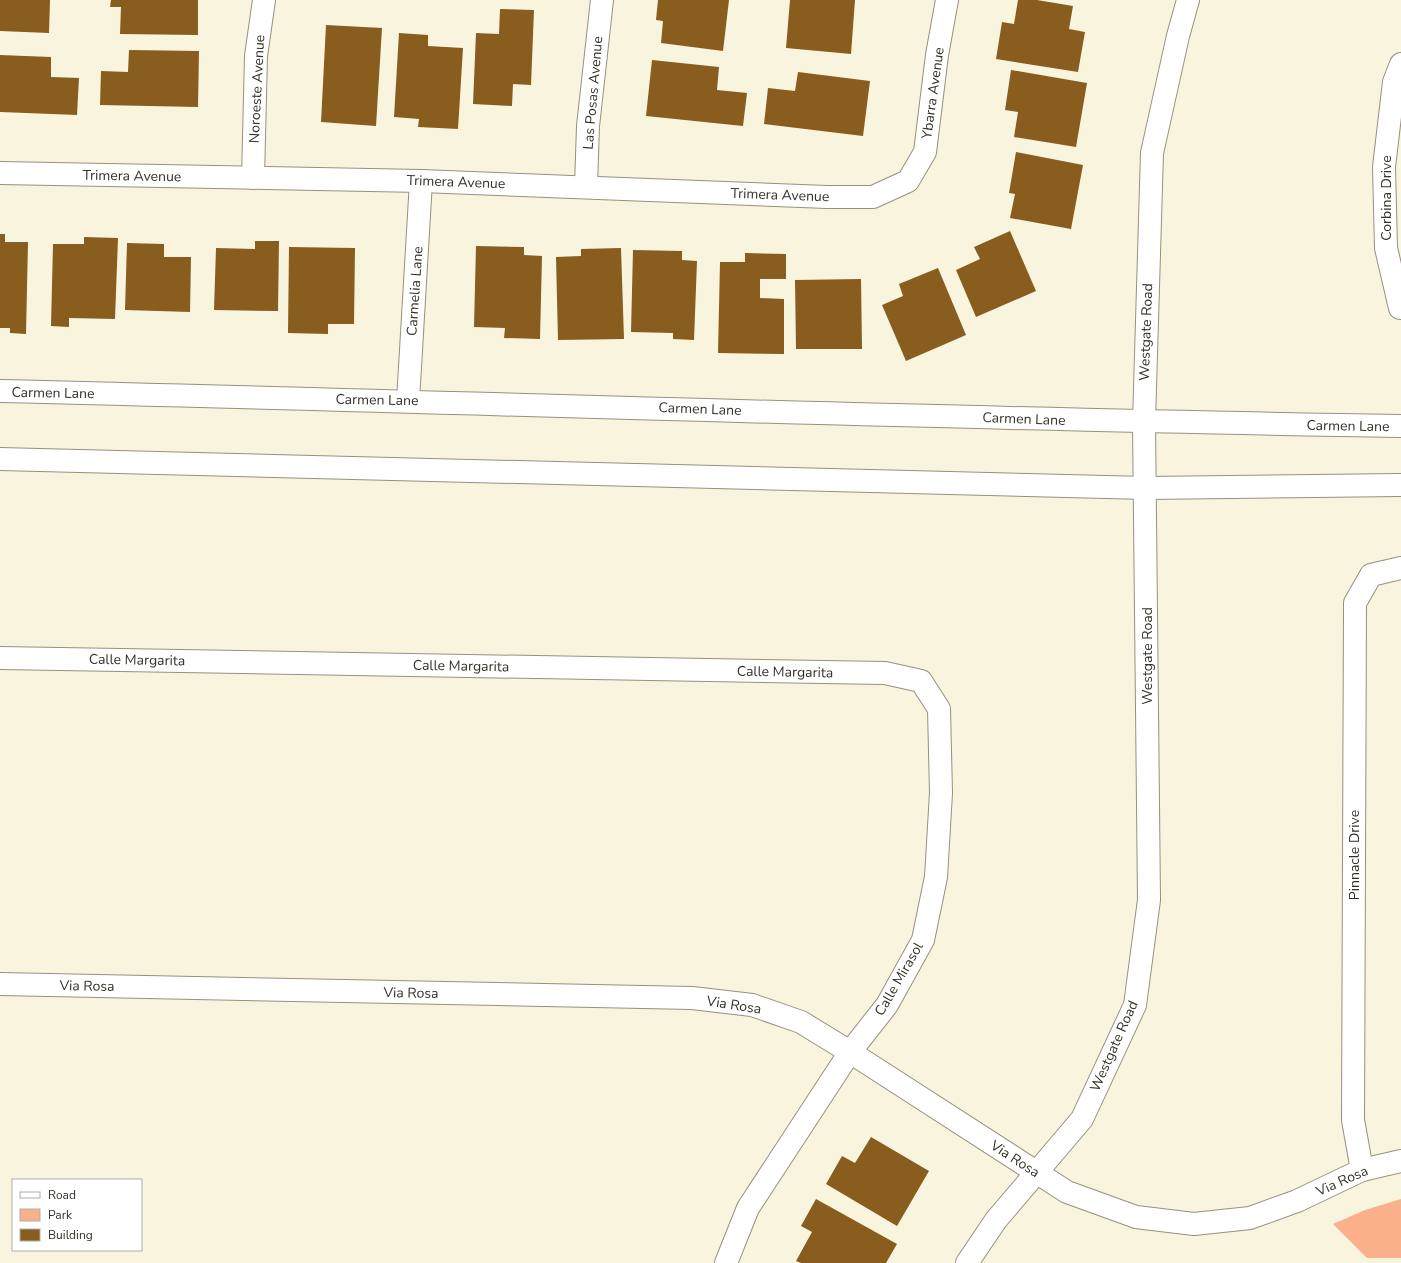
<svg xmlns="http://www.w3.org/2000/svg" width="1401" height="1263" font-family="'Nunito Sans',sans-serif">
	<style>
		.green { fill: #fab08b }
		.building { fill: #885d1e }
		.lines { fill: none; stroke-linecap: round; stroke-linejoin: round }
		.street-casing { stroke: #96917d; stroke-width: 24 }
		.street { stroke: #fff; stroke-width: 22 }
		.labels { text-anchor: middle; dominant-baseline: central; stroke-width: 4; stroke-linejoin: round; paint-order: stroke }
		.street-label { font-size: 14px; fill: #333128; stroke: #fff }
	</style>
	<rect width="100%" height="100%" fill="#f9f4de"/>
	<path class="green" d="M1401,1199V1258H1367L1333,1224L1365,1210Z"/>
	<g class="building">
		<path d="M0,0H50L49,33L0,31Z"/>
		<path d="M111,0H198V35L120,34L121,7H110Z"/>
		<path d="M658,0H729L723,51L661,43L663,21L656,20Z"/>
		<path d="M790,0H855L851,54L786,48Z"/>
		<path d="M1018,0H1037L1073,6L1069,29L1085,32L1078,72L996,59L1002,22L1014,24Z"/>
		<path d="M500,9L534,10L531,85L513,84L512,106L473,104L476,33L499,34Z"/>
		<path d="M326,25L382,28L376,126L321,122Z"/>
		<path d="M399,33L428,35V46L463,48L458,129L418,127L419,119L394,117Z"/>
		<path d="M129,50L199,51L198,107L100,105L101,71L128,72Z"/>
		<path d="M0,55L51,57V77L79,78L77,115L0,112Z"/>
		<path d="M652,60L719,67L717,90L747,93L743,126L646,116Z"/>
		<path d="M1011,70L1087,83L1076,147L1014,137L1018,112L1005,110Z"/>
		<path d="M798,72L870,81L863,136L764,124L768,88L795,91Z"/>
		<path d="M1016,152L1083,165L1071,229L1010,218L1015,194L1009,193Z"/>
		<path d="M1010,231L1036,291L976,317L956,270L980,259L974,247Z"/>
		<path d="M0,234H5V242H28L26,334L10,333V328H0Z"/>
		<path d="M84,237L118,238L115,319L69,318V327L51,326L53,244H84Z"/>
		<path d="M255,241H279L278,311L214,310L216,248L255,249Z"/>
		<path d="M127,243L164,244V257H191L190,312L125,310Z"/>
		<path d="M476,246L524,247V255L542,256L540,339L504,338L505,328L474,327Z"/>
		<path d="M289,247L355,248L354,324H328V334L288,333Z"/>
		<path d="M621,248L624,339L558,340L556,257L581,256V249Z"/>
		<path d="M633,250L682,251V260L697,261L694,340L673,339V333L631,332Z"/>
		<path d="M745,253L786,254V279H760V298L784,299V354L718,353L720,262H745Z"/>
		<path d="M938,268L966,335L906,361L882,305L903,296L899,284Z"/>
		<path d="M861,279L862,349H796L795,280Z"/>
		<path d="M871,1137L929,1171L897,1226L826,1184L842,1156L855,1163Z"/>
		<path d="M816,1199L897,1244L886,1263H801L796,1261L812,1232L801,1226Z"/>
	</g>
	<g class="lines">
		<g class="street-casing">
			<g id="street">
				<path d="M0,173L421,181L827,197H873L908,181L925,152L937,55L947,0"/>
				<path d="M253,178L256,56L264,0"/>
				<path d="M586,186L588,126L602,0"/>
				<path d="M1400,308L1386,248L1384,167L1394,82L1401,64"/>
				<path d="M0,391C467,402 934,419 1401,426"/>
				<path d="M408,401L421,181"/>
				<path d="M0,459L1146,488L1401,485"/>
				<path d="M0,658L885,673L921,681L939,709L941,793L936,877L923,940L887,1005L850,1052L748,1208L726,1263"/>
				<path d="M0,984L692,998L752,1005L801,1022L850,1052L1067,1192L1136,1217L1194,1224L1250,1218L1297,1201L1362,1170L1401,1161"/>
				<path d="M1362,1170L1353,1120L1355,603L1371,575L1401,568"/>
				<path d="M967,1263L996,1220L1082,1119L1135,1005L1149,900L1144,422L1152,153L1178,36L1188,0"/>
			</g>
		</g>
		<use href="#street" class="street"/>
	</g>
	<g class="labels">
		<g class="street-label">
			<text transform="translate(257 89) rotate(-87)">Noroeste Avenue</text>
			<text transform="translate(593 93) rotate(-85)">Las Posas Avenue</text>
			<text transform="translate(933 93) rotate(-82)">Ybarra Avenue</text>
			<text transform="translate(132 176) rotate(1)">Trimera Avenue</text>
			<text transform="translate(456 182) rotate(2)">Trimera Avenue</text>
			<text transform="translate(780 195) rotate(2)">Trimera Avenue</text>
			<text transform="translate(1386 198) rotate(-90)">Corbina Drive</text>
			<text transform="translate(415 291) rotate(-86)">Carmelia Lane</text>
			<text transform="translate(1146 332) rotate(-88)">Westgate Road</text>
			<text transform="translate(53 393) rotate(1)">Carmen Lane</text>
			<text transform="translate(377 400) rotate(1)">Carmen Lane</text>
			<text transform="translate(700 409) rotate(2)">Carmen Lane</text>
			<text transform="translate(1024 419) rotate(2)">Carmen Lane</text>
			<text transform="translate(1348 426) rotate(1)">Carmen Lane</text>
			<text transform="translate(1147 656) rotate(-90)">Westgate Road</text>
			<text transform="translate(137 660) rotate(1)">Calle Margarita</text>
			<text transform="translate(461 666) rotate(1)">Calle Margarita</text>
			<text transform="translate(785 672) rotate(1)">Calle Margarita</text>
			<text transform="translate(1354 855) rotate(-90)">Pinnacle Drive</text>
			<text transform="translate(899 979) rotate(-60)">Calle Mirasol</text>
			<text transform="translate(87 986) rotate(1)">Via Rosa</text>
			<text transform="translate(411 993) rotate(1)">Via Rosa</text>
			<text transform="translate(734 1005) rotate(9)">Via Rosa</text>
			<text transform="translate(1114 1046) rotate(-66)">Westgate Road</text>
			<text transform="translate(1015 1159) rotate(33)">Via Rosa</text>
			<text transform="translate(1342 1181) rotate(-24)">Via Rosa</text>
		</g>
	</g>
	<rect x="12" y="1179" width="130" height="72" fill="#ffffff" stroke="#adada9"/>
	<rect x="20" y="1192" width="20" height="6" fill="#ffffff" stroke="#adada9"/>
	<text x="48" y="1199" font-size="12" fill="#333128">Road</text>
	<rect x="20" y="1209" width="20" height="12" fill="#fab08b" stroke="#adada9"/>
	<text x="48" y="1219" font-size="12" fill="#333128">Park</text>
	<rect x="20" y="1229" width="20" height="12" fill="#885d1e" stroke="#adada9"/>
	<text x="48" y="1239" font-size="12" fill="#333128">Building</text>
</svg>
